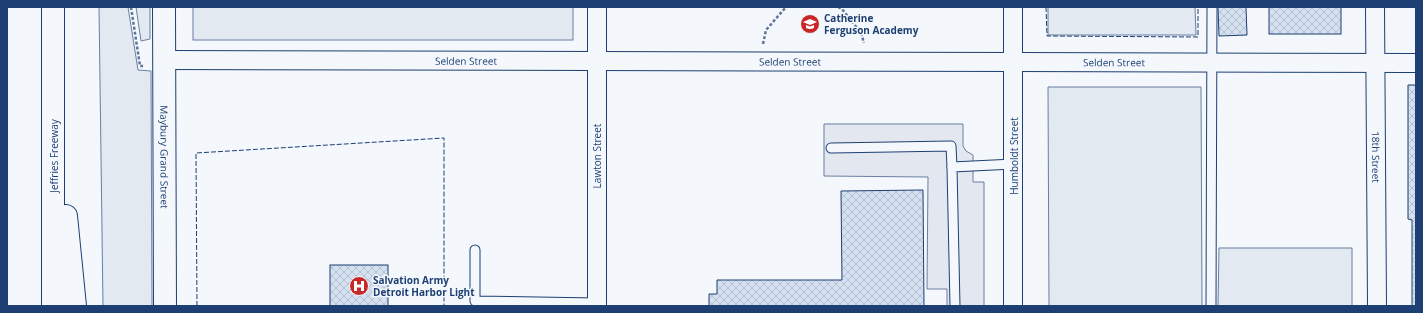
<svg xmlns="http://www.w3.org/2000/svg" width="1423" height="313" font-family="'Open Sans',sans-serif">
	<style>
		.green { fill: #e3e9f0; stroke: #687fa3 }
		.parking { fill: #e3e8f0; stroke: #687fa3 }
		.building { fill: url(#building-cross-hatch); stroke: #1d3f73 }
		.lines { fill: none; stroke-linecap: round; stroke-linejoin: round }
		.lane-casing { stroke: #1d3f73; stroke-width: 11 }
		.street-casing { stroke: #1d3f73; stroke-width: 20 }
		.secondary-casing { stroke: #1d3f73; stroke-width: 24 }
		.highway-casing { stroke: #1d3f73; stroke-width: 24 }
		.path { stroke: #5e769c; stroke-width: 2.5; stroke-dasharray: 3 2; stroke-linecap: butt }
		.lane { stroke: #f4f7fb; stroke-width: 9 }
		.street { stroke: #f4f7fb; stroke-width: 18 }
		.secondary { stroke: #f4f7fb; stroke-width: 22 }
		.highway { stroke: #f4f7fb; stroke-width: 22 }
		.fence { stroke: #1d3f73; stroke-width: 1; stroke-dasharray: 5 2; stroke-linecap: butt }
		.labels { text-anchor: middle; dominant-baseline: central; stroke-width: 3; stroke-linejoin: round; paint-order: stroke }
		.poi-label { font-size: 10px; font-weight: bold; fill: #1d3f73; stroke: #f4f7fb; text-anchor: start }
		.street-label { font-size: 10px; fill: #1d3f73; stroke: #f4f7fb }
	</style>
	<defs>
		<pattern id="building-cross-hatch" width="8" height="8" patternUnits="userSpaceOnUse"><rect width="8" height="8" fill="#d5e0f0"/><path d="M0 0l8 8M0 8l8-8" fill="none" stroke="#b6c1d1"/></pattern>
	</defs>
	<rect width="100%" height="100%" fill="#f4f7fb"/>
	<g class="green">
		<path d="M99,7H128L138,70L151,71L152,306H103Z"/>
		<path d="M136,7H150V39L141,41Z"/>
		<rect x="193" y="7" width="380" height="33"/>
		<path d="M1048,7H1195L1196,35H1048Z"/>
		<path d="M1048,87H1201L1202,306H1049Z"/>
		<path d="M1219,248H1352V306H1218Z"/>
	</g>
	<path class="parking" d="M824,124H963V146L966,151L973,155V182H984V306H947V289H927L928,177L824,176Z"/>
	<g class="building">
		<path d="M1218,7H1246L1247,35L1219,36Z"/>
		<rect x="1269" y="7" width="72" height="27"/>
		<path d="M1408,85H1416V306H1412V220L1408,219Z"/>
		<path d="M923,190L924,306H709V294H717V280H842L841,191Z"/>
		<rect x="330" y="265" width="58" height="41"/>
	</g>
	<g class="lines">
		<g class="lane-casing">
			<g id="lane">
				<path d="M831,148L951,146L952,167"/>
				<path d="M475,250V301L597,303"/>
				<path d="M955,306L952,167L1014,164"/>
				<path d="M1211,306L1212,7"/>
			</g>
		</g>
		<g class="street-casing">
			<g id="street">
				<path d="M1013,7V306"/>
				<path id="s1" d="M1375,7L1377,306"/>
				<path id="s2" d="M165,60L1416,63"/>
				<path d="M597,306V7"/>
			</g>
		</g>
		<g class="secondary-casing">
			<g id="secondary">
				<path id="s3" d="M164,7L165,306"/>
			</g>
		</g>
		<g class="highway-casing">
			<g id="highway">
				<path d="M53,7V306"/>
				<path d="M66,216L75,306"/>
			</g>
		</g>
		<g class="path">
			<path d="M131,7L140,66H143"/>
			<path d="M838,7L842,9L861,33L864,43"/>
			<path d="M763,44L766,30L786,7"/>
		</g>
		<use href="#lane" class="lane"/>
		<use href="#street" class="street"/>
		<use href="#secondary" class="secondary"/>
		<use href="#highway" class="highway"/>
		<g class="fence">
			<path d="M1046,7L1047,36L1198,37V7"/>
			<path d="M197,306L196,153L444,138V306"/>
		</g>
	</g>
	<defs>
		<g id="school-disc" transform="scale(1)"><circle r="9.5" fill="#c62828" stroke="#f4f7fb"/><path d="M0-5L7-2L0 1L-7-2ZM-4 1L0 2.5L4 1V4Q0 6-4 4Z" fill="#fff"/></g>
		<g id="hospital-disc" transform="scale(1)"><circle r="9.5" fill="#c62828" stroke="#f4f7fb"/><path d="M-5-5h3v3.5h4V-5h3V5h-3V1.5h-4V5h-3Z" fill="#fff"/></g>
	</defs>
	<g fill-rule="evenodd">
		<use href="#school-disc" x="810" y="24"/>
		<use href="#hospital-disc" x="359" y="286"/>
	</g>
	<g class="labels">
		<g class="poi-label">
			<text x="824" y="18">Catherine<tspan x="824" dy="12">Ferguson Academy</tspan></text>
			<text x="373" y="280">Salvation Army<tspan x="373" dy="12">Detroit Harbor Light</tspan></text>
		</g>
		<g class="street-label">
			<text stroke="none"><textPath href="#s2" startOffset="301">Selden Street</textPath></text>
			<text stroke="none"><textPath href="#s2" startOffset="625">Selden Street</textPath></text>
			<text stroke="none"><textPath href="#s2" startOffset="949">Selden Street</textPath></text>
			<text transform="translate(54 156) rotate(-90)">Jeffries Freeway</text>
			<text stroke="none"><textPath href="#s3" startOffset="150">Maybury Grand Street</textPath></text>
			<text transform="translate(597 156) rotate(-90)">Lawton Street</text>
			<text transform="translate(1014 156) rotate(-90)">Humboldt Street</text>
			<text stroke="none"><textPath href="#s1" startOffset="150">18th Street</textPath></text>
		</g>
	</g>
	<rect width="1423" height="313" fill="none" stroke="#1d3f73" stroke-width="16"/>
</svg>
